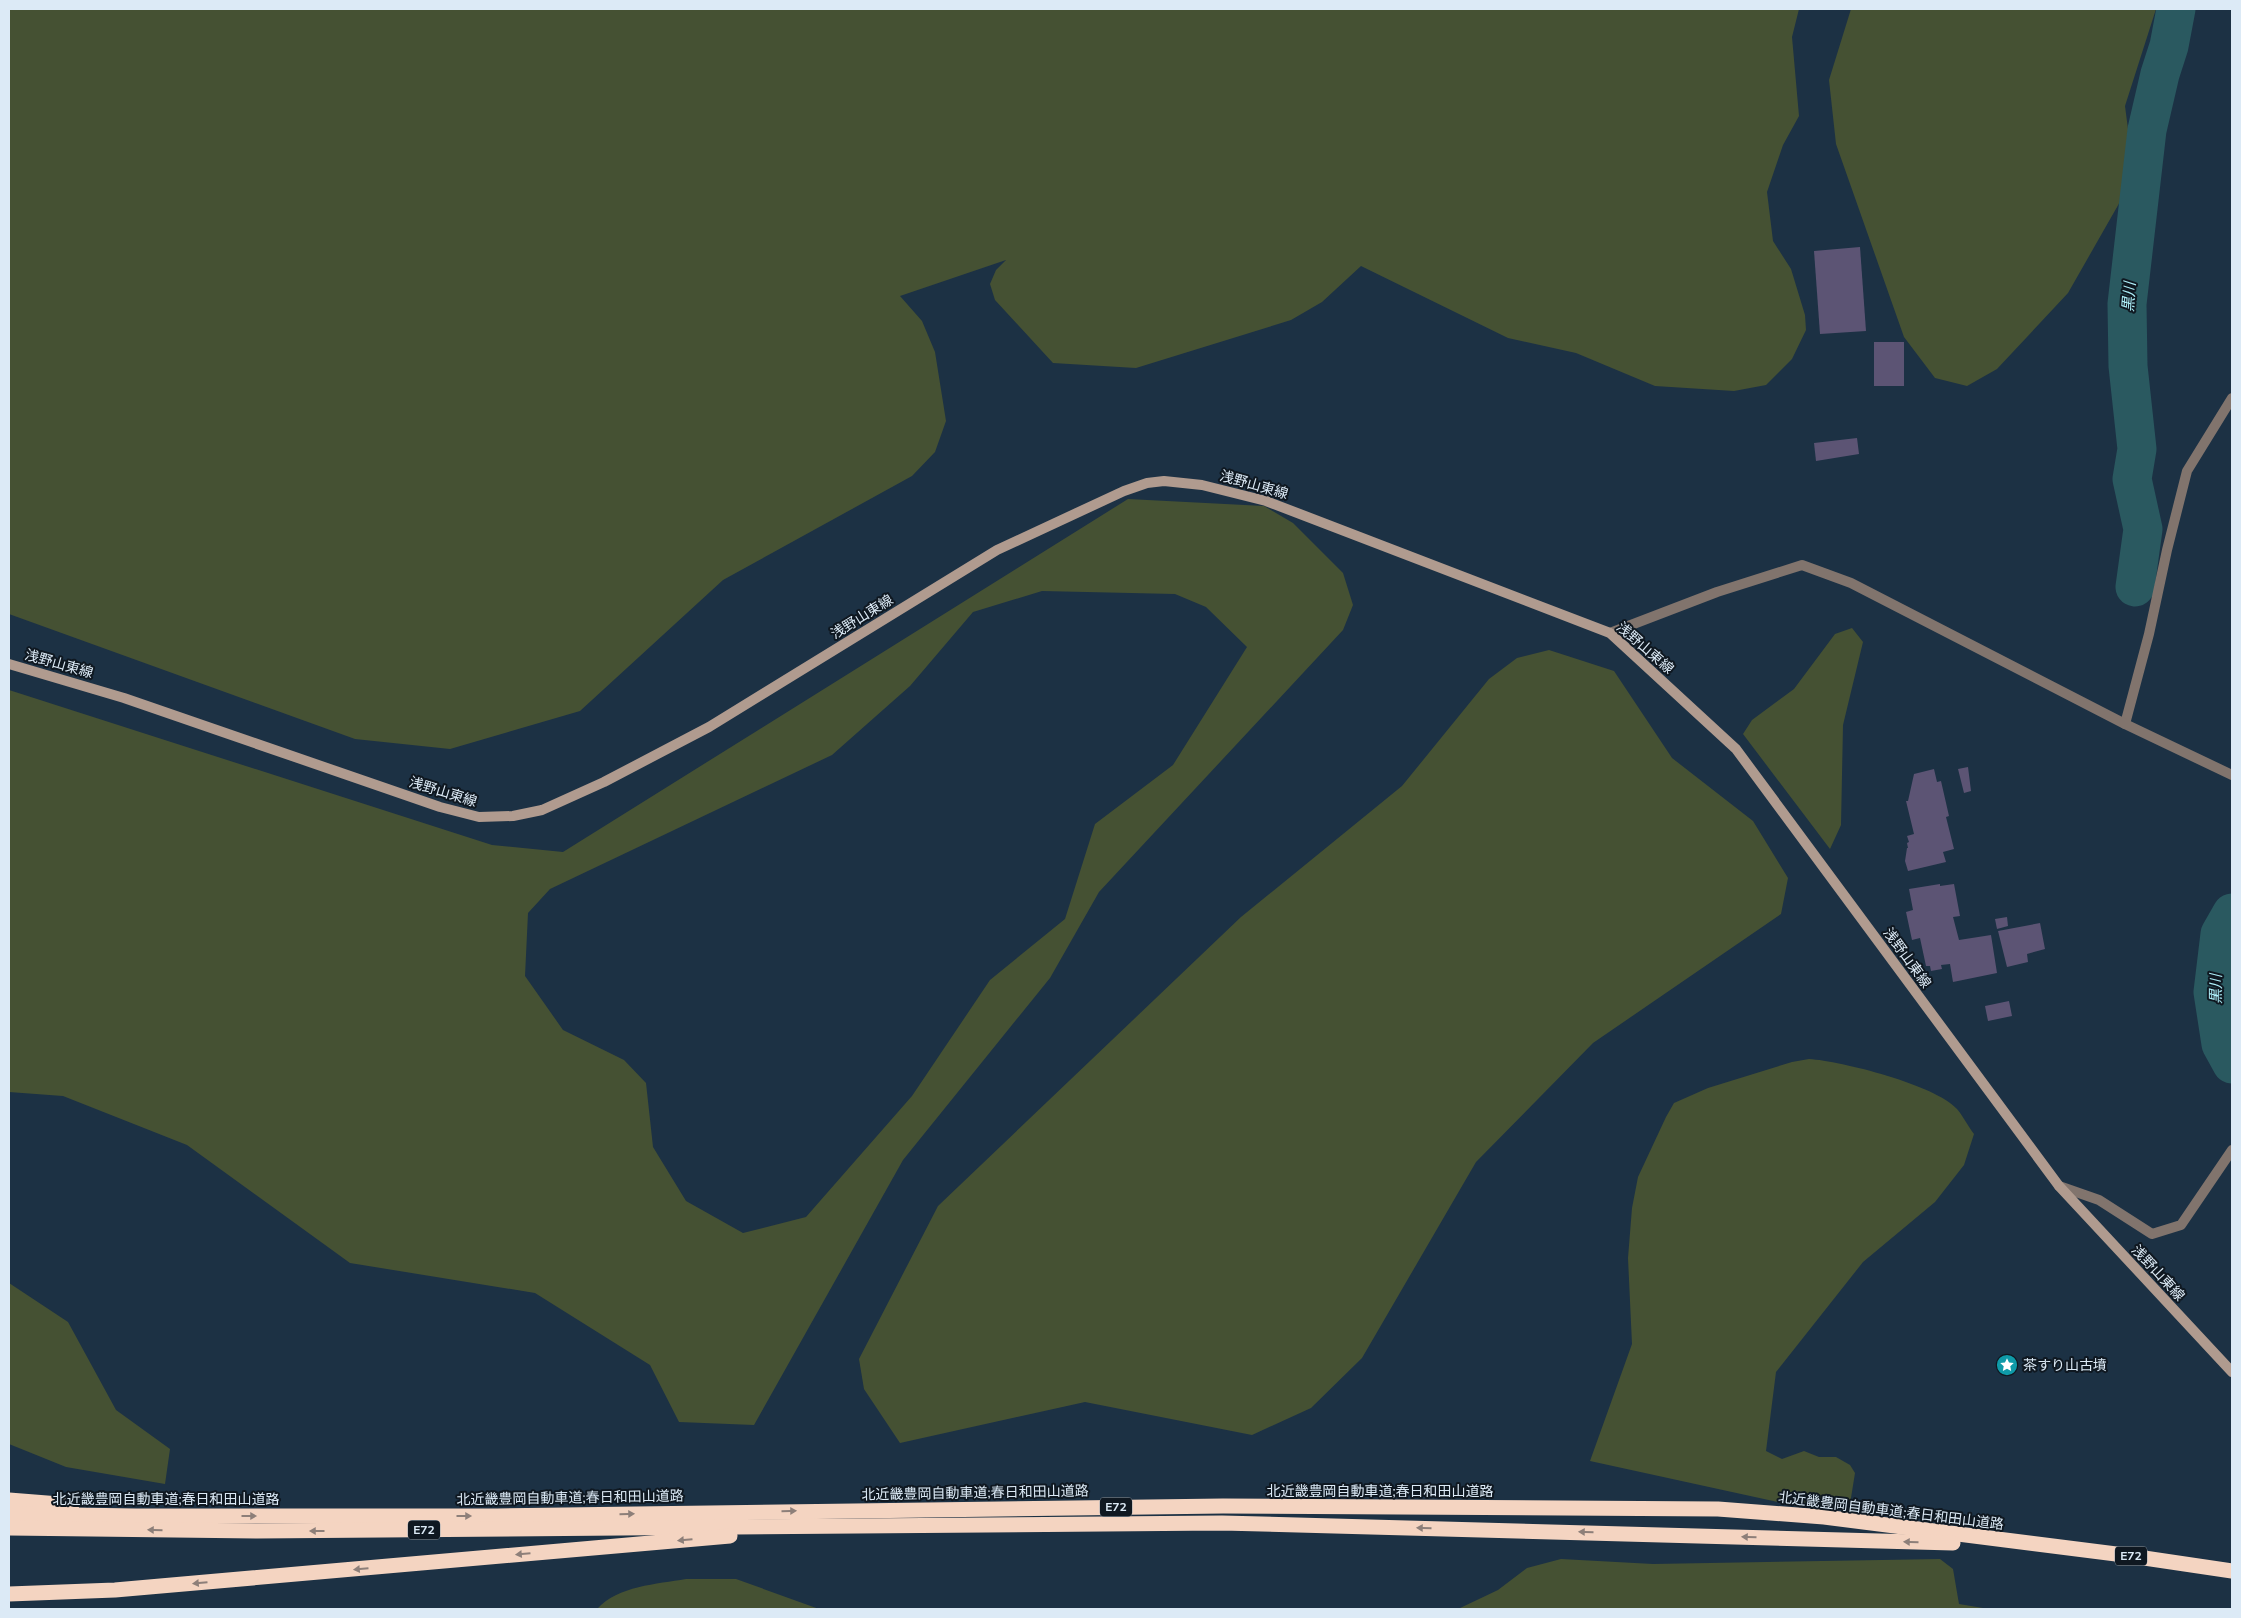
<svg xmlns="http://www.w3.org/2000/svg" width="2241" height="1618" font-family="'Nunito Sans','Noto Sans JP',sans-serif">
	<style>
		.green { fill: #455133; fill-rule: evenodd }
		.lines { fill: none; stroke-linecap: round; stroke-linejoin: round }
		.river { stroke: #2a5960; stroke-width: 39 }
		.building { fill: #5c5474 }
		.minor { stroke: #81746d; stroke-width: 10 }
		.tertiary { stroke: #81746d; stroke-width: 10 }
		.secondary { stroke: #b09b8f; stroke-width: 10 }
		.motorway { stroke: #f4d4c1; stroke-width: 15 }
		.oneway { fill: #8d7f79 }
		.labels { text-anchor: middle; dominant-baseline: central; stroke-width: 4; stroke-linejoin: round; paint-order: stroke }
		.shield { fill: #0f1821; stroke: #9eabb6; stroke-width: 1 }
		.shield-label { font-size: 12px; font-weight: bold; fill: #dceaf6 }
		.street-label { font-size: 14px; fill: #dceaf6; stroke: #0f1821 }
		.poi-label { font-size: 14px; fill: #dceaf6; stroke: #0f1821; text-anchor: start }
		.water-label { font-size: 15px; font-style: italic; fill: #aff0fa; stroke: #0f1821 }
	</style>
	<rect width="100%" height="100%" fill="#1c3144"/>
	<g class="green">
		<path d="M9,9H1799L1792,37L1799,116L1783,145L1767,192L1773,241L1791,269L1805,315L1806,330L1792,359L1766,385L1734,391L1655,386L1576,353L1508,338L1361,266L1322,302L1291,320L1136,368L1053,363L995,300L990,284L996,270L1006,260L900,296L922,321L935,352L946,421L935,452L912,476L723,580L580,711L450,749L355,739L9,614Z"/>
		<path d="M1851,9H2156L2125,106L2132,160L2125,193L2068,293L1997,369L1967,386L1935,378L1904,337L1836,144L1829,80Z"/>
		<path d="M1128,499L1264,506L1293,523L1343,573L1353,605L1343,630L1099,892L1050,978L903,1160L754,1425L679,1422L650,1365L535,1293L350,1263L187,1145L63,1096L9,1092V690L492,845L563,852ZM1042,591L1175,594L1206,607L1247,647L1173,765L1095,824L1065,919L990,980L912,1096L806,1217L743,1233L686,1201L653,1147L646,1083L624,1060L563,1030L525,976L528,913L550,889L832,755L910,686L973,612Z"/>
		<path d="M1852,628L1863,642L1843,725L1841,825L1830,849L1743,734L1752,720L1794,689L1835,634Z"/>
		<path d="M1549,650L1614,671L1672,758L1753,821L1788,878L1781,914L1593,1043L1476,1162L1362,1358L1311,1408L1252,1435L1085,1402L900,1443L864,1389L859,1359L938,1206L1241,917L1402,786L1489,679L1517,658Z"/>
		<path d="M1809,1059C1841,1061 1936,1085 1957,1109C1963,1116 1968,1126 1974,1134L1964,1165L1935,1202L1863,1262L1776,1372L1766,1451L1782,1459L1804,1451L1819,1457H1836L1850,1465L1855,1473L1850,1504L1801,1507L1590,1461L1632,1344L1628,1258L1632,1208L1638,1177L1666,1117L1674,1103L1708,1088L1792,1062Z"/>
		<path d="M9,1283L68,1322L116,1410L170,1449L165,1484L66,1467L9,1444Z"/>
		<path d="M1561,1559L1653,1564L1940,1559L1953,1569L1959,1604L1989,1609H1458L1498,1590L1527,1568Z"/>
		<path d="M686,1579H736L819,1609H597C618,1586 657,1584 686,1579Z"/>
	</g>
	<g class="lines">
		<g class="river">
			<path d="M2135,587L2143,529L2132,479L2137,449L2128,366L2127,304L2147,130L2160,74L2169,46L2176,9"/>
			<path d="M2232,913L2220,934L2213,992L2221,1044L2232,1064"/>
		</g>
	</g>
	<g class="building">
		<path d="M1860,247L1866,331L1820,334L1814,251Z"/>
		<rect x="1874" y="342" width="30" height="44"/>
		<path d="M1857,438L1859,454L1816,461L1814,443Z"/>
		<path d="M1968,767L1971,791L1964,793L1958,769Z"/>
		<path d="M1934,769L1937,782L1941,781L1949,816L1946,817L1954,849L1943,852L1946,862L1908,871L1905,861L1907,848H1908L1907,843L1909,842L1907,836L1914,834L1906,801H1908L1914,774Z"/>
		<path d="M1940,884V886L1954,884L1960,916L1953,917L1959,940L1991,935L1997,973L1953,982L1950,964L1941,965L1942,969L1931,971L1930,966H1926L1920,938L1912,940L1906,912L1913,910L1909,889Z"/>
		<path d="M2007,917L2008,926L1997,929L1995,919Z"/>
		<path d="M2040,923L2045,949L2027,954L2028,962L2007,967L1998,931Z"/>
		<path d="M2009,1001L2012,1016L1988,1021L1985,1006Z"/>
	</g>
	<g class="lines">
		<g class="minor">
			<path d="M2125,724L2149,634L2167,550L2187,471L2232,398"/>
			<path d="M2059,1186L2099,1200L2152,1234L2181,1225L2232,1150"/>
		</g>
		<path class="tertiary" d="M1610,633L1717,592L1802,565L1851,583L2125,724L2232,775"/>
		<path class="secondary" d="M9,664L124,698L440,807L479,817L513,816L542,810L604,782L709,727L997,550L1124,491L1147,483L1164,481L1202,485L1266,501L1610,633L1736,749L2059,1186L2232,1372"/>
		<g class="motorway">
			<path d="M9,1500L72,1505"/>
			<path d="M9,1514L136,1516H497L1223,1506L1718,1509L1824,1517L2124,1555L2232,1571"/>
			<path d="M9,1528L257,1531L1222,1523L1953,1543"/>
			<path d="M9,1594L115,1590L730,1536"/>
		</g>
	</g>
	<defs><path id="oneway-solid" d="M-6-.8H1V-3.2L6.5 0L1 3.2V.8H-6Z" transform="scale(1.25)"/></defs>
	<g class="oneway">
		<use href="#oneway-solid" transform="translate(789 1511) rotate(-1)"/>
		<use href="#oneway-solid" transform="translate(627 1514) rotate(-1)"/>
		<use href="#oneway-solid" transform="translate(249 1516)"/>
		<use href="#oneway-solid" transform="translate(464 1516)"/>
		<use href="#oneway-solid" transform="translate(1424 1528) rotate(-179)"/>
		<use href="#oneway-solid" transform="translate(155 1530) rotate(-179)"/>
		<use href="#oneway-solid" transform="translate(317 1531) rotate(180)"/>
		<use href="#oneway-solid" transform="translate(1586 1532) rotate(-179)"/>
		<use href="#oneway-solid" transform="translate(1749 1537) rotate(-178)"/>
		<use href="#oneway-solid" transform="translate(685 1540) rotate(175)"/>
		<use href="#oneway-solid" transform="translate(1911 1542) rotate(-179)"/>
		<use href="#oneway-solid" transform="translate(523 1554) rotate(175)"/>
		<use href="#oneway-solid" transform="translate(361 1569) rotate(175)"/>
		<use href="#oneway-solid" transform="translate(200 1583) rotate(175)"/>
	</g>
	<defs>
		<g id="sight-disc" transform="scale(1.125)"><circle r="9.5" fill="#0f9aa8" stroke="#0f1821"/><path d="M0-6L1.8-2.2L6-1.7L2.9 1.2L3.7 5.4L0 3.3L-3.7 5.4L-2.9 1.2L-6-1.7L-1.8-2.2Z" fill="#fff"/></g>
	</defs>
	<g fill-rule="evenodd">
		<use href="#sight-disc" x="2007" y="1365"/>
	</g>
	<g class="labels">
		<g class="shield">
			<rect x="1100" y="1497.5" width="32" height="19" rx="4"/>
			<rect x="408" y="1520.5" width="32" height="19" rx="4"/>
			<rect x="2115" y="1546.5" width="32" height="19" rx="4"/>
		</g>
		<g class="shield-label">
			<text x="1116" y="1507">E72</text>
			<text x="424" y="1530">E72</text>
			<text x="2131" y="1556">E72</text>
		</g>
		<g class="street-label">
			<text transform="translate(1254 485) rotate(16)">浅野山東線</text>
			<text transform="translate(862 617) rotate(-32)">浅野山東線</text>
			<text transform="translate(1645 648) rotate(41)">浅野山東線</text>
			<text transform="translate(59 664) rotate(16)">浅野山東線</text>
			<text transform="translate(443 792) rotate(17)">浅野山東線</text>
			<text transform="translate(1907 958) rotate(54)">浅野山東線</text>
			<text transform="translate(2158 1273) rotate(47)">浅野山東線</text>
			<text x="1380" y="1491">北近畿豊岡自動車道;春日和田山道路</text>
			<text transform="translate(975 1493) rotate(-1)">北近畿豊岡自動車道;春日和田山道路</text>
			<text transform="translate(570 1498) rotate(-1)">北近畿豊岡自動車道;春日和田山道路</text>
			<text x="166" y="1499">北近畿豊岡自動車道;春日和田山道路</text>
			<text transform="translate(1891 1511) rotate(7)">北近畿豊岡自動車道;春日和田山道路</text>
		</g>
		<g class="poi-label">
			<text x="2023" y="1365">茶すり山古墳</text>
		</g>
		<g class="water-label">
			<text transform="translate(2129 297) rotate(-86)">黒川</text>
			<text transform="translate(2216 989) rotate(-90)">黒川</text>
		</g>
	</g>
	<rect width="2241" height="1618" fill="none" stroke="#dceaf6" stroke-width="20"/>
</svg>
